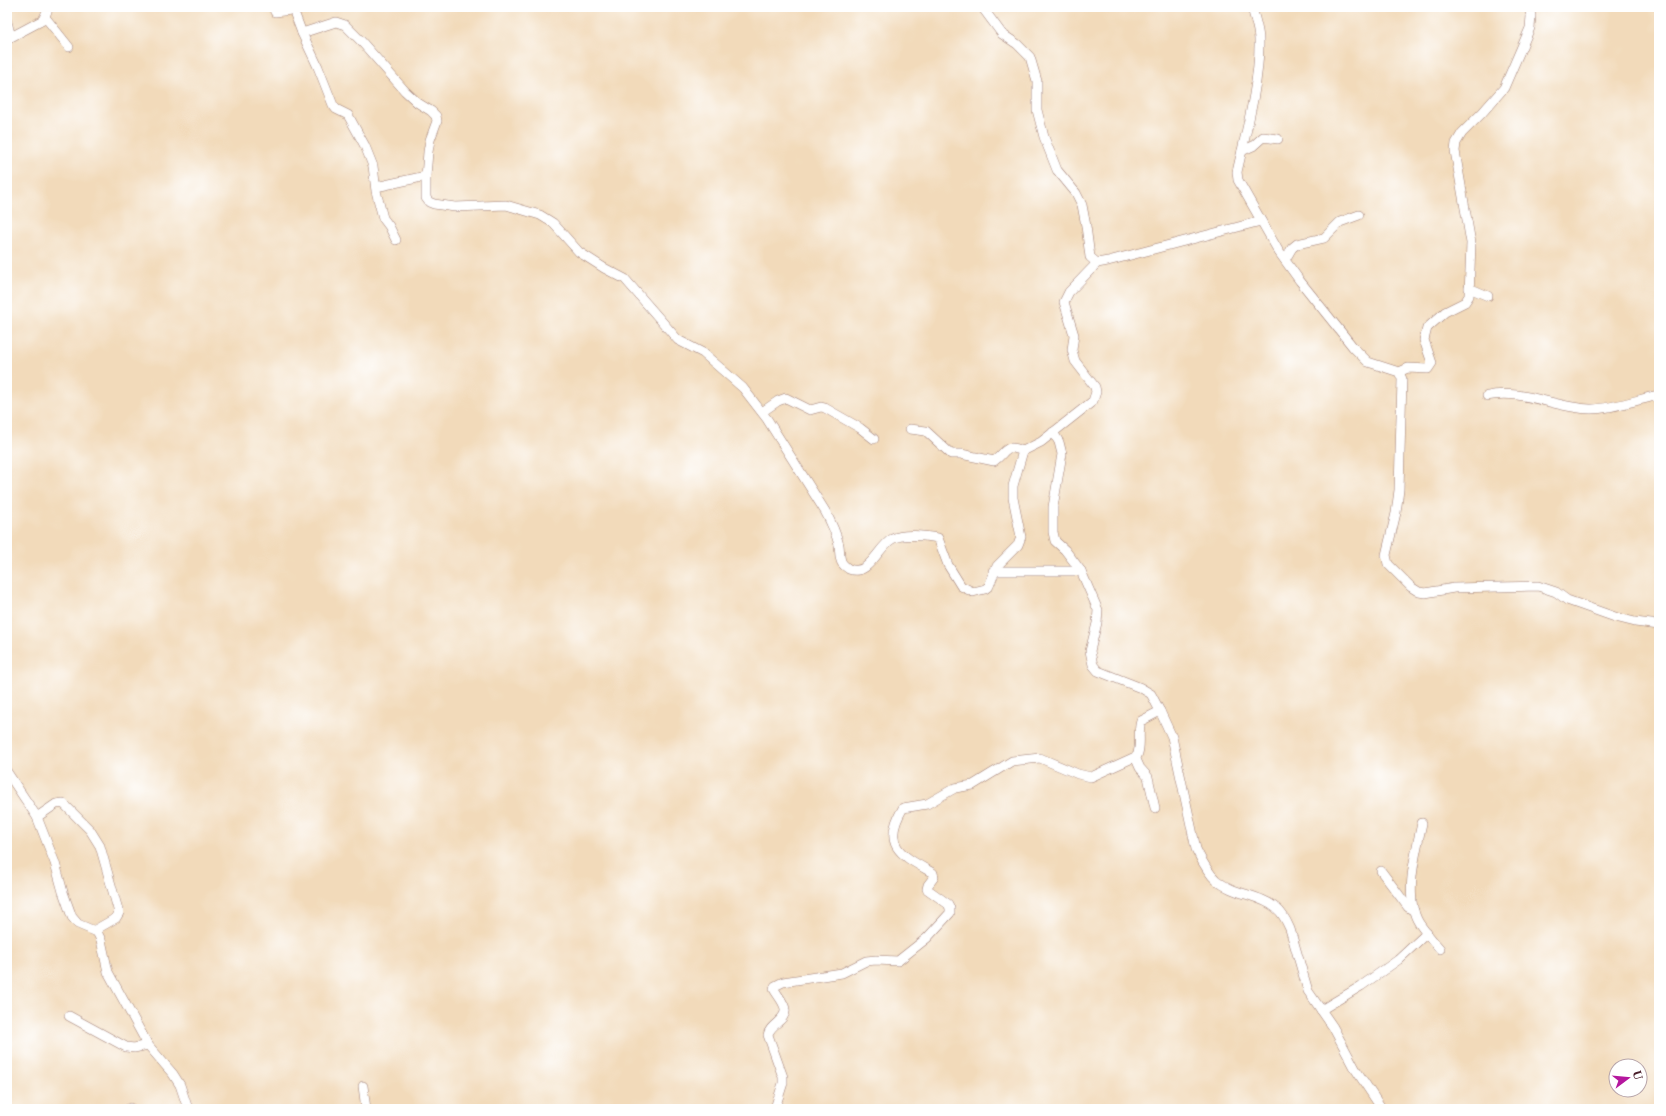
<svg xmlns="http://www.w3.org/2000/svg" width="1666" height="1116" font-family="'Libre Caslon Text',serif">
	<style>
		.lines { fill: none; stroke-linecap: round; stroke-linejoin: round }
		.street-casing { stroke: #9e7c72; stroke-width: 10 }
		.street { stroke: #fff; stroke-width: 9 }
	</style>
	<rect width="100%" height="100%" fill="#fff"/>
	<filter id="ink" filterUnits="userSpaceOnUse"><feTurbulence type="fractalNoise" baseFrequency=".025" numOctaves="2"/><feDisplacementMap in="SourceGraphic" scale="8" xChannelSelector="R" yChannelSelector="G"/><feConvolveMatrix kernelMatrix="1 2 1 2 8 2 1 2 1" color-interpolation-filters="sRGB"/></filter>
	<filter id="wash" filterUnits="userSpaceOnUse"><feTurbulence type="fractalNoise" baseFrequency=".012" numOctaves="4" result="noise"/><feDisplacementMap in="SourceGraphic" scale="16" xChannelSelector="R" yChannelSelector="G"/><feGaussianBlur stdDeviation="0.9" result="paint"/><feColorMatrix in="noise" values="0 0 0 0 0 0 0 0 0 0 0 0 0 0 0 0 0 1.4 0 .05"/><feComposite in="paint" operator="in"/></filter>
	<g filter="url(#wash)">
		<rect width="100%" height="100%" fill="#f2daba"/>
	</g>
	<g filter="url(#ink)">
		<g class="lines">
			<g class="street-casing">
				<g id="street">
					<path d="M273,7L275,12L291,10L294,12L302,33L336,22L345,25L361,41L405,91L418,103L431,111L436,116L437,121L430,140L428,152L426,177V198L429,202L434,204L455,207L506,205L540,215L553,223L579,252L604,268L625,279L678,340L703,353L743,388L767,419L825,511C831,522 836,533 839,545C840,551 839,558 842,563C844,566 846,567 849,569C869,577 878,547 892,539C904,533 925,536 938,538L948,565L961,586L973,592L985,589L989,586L997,566L1018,545L1021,537L1013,498V486L1023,451"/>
					<path d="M982,7L1002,34L1017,44L1030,57L1037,81V110L1044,137L1057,170L1076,193L1082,205L1086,226L1090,257L1097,263L1108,261L1261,221"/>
					<path d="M1252,7C1254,17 1259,29 1259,40C1260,81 1246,132 1237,172L1238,180L1279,252L1300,281L1353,347L1368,362L1399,372L1402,379L1399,490L1396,513L1386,555L1388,564L1411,587L1419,592L1425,593L1454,588L1538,586L1556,592L1567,600L1615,617L1635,622L1659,625"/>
					<path d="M45,17L69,47"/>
					<path d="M7,22L11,37L43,20L49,7"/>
					<path d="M302,33L318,67L333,105L336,109L348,115L365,146L373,166L376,191L383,218L389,226L396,240"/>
					<path d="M1242,151L1253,146L1263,137L1278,139"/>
					<path d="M376,187L426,176"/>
					<path d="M1285,260L1292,248L1297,244L1324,238L1340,222L1359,215"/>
					<path d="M1469,288L1488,296"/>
					<path d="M1399,372L1408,368L1428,369L1432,363L1424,340L1427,328L1445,312L1465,302L1469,296L1471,243L1455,151L1456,143L1462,133L1482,113L1504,88L1530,28L1531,16L1529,7"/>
					<path d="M1487,396C1520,388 1556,408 1590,409C1608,410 1640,399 1659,395"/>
					<path d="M762,412L778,401L786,398L810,410L821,407L825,408L860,428L874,439"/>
					<path d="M910,429L926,431L951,454H961L994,461C1007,452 1004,443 1023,451L1041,442L1093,401L1096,392L1095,387L1075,361L1072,350L1074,335L1064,302L1069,292L1097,263"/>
					<path d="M1053,432L1059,442L1062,454L1053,507V532L1055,541L1065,550L1081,571L1098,610L1097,623L1090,651L1093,665L1098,671L1141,688L1151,694L1160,711L1172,737L1196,849C1201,859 1207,872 1216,880C1234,895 1259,894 1276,908C1283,913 1287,922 1290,929L1308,991L1333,1027L1356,1070L1382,1109"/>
					<path d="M993,571H1081"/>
					<path d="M1135,757L1140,768L1148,777L1155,808"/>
					<path d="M7,772L37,817L55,863L63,892L72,917L78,924L97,932L101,940L108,972L148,1045L173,1074L180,1085L188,1109"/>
					<path d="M37,817L56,804L63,803L90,830L100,846L119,913L116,918L95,930"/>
					<path d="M1422,823C1416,852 1403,897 1419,923C1425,932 1433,941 1440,949"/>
					<path d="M1381,871L1408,907L1414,911"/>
					<path d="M1321,1010L1361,986L1398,960L1427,933"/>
					<path d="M69,1016L126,1047L134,1048L148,1045"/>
					<path d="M363,1086L366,1109"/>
					<path d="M130,1108V1109"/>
					<path d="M777,1109L776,1105L783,1083V1077L768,1035C769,1025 787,1020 785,1009C784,1002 777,995 774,989L775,986L783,982L842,973L866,961L876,960L898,961L927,938L950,913V908L948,904L927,889L928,885L934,877L933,873C903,856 880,847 903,808L927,804L955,788L973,785L1012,761L1040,758L1078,774L1091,777L1137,756C1142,745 1137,733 1141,721L1160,711"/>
				</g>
			</g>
			<use href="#street" class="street"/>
		</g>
	</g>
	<rect width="1666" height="1116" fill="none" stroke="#fff" stroke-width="24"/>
	<g transform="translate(1628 1078) rotate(74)"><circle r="19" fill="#ffffff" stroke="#b7a5aa"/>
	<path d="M0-3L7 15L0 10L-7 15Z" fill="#b5179e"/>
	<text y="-6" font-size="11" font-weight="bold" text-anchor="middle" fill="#4a1f2b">U</text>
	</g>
</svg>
